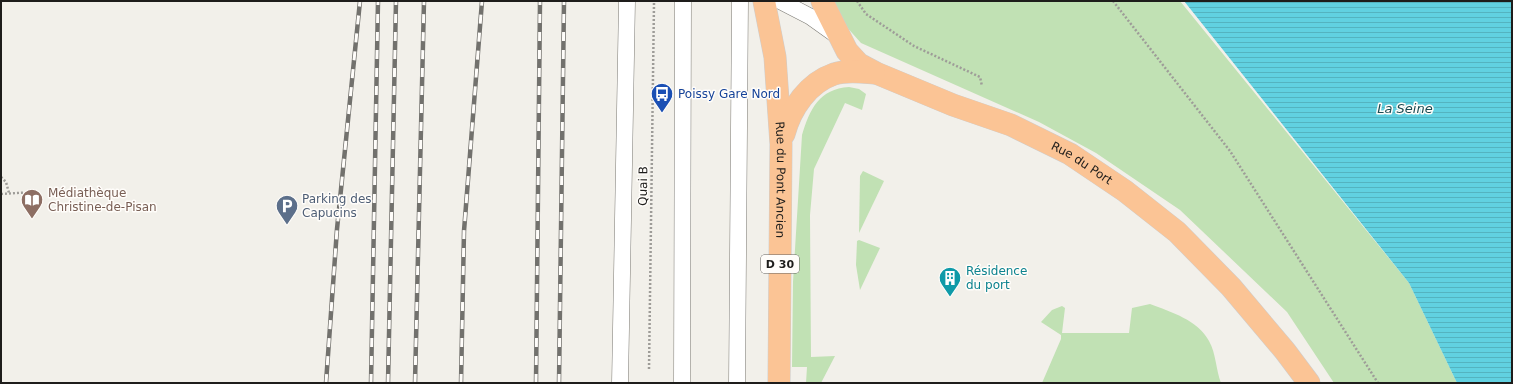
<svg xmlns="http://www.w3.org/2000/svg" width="1513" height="384" font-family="'DejaVu Sans',sans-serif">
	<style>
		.grass { fill: #c1e1b4 }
		.water { fill: url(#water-rules) }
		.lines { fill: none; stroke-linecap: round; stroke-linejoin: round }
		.service-casing { stroke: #7c7a74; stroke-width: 17 }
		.primary-casing { stroke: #cecdcd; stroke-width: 23 }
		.path { stroke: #9e9c98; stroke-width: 2.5; stroke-dasharray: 2 2; stroke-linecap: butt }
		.service { stroke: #fff; stroke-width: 16 }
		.primary { stroke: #fbc495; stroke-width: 22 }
		.rail-casing { stroke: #72716d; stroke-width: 4.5 }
		.rail { stroke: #fffdfa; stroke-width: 3; stroke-dasharray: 9; stroke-linecap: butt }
		.labels { text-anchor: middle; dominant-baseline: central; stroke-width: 3; stroke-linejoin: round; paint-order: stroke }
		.shield { fill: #fffdfa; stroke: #62605e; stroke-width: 1 }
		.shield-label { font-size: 11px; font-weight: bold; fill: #1e1d1b }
		.transit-label { font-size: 12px; fill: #164399; stroke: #fffdfa; text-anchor: start }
		.street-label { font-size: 12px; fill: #1e1d1b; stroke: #fffdfa }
		.education-label { font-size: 12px; fill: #785e54; stroke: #fffdfa; text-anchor: start }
		.service-label { font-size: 12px; fill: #4e5e75; stroke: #fffdfa; text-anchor: start }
		.culture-label { font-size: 12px; fill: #0d838f; stroke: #fffdfa; text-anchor: start }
		.water-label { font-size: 13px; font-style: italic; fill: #194b52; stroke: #fffdfa }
	</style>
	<defs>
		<pattern id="water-rules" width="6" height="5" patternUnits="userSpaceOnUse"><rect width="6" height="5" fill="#61d1e1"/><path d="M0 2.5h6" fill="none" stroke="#54b3c0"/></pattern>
	</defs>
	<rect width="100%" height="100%" fill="#f2f0ea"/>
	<g class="grass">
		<path d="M829,1H1180L1409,283L1457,383H1334L1287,312L1180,210L1096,153L1039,122L861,43L836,15Z"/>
		<path d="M849,87L859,89L866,94L862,110L845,103L814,169L810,215L811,357L835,356L821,383H806L807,367H792L793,282L802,135C810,109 819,89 849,87Z"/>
		<path d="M863,171L884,181L859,233L860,176Z"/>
		<path d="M859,240L880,248L860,290L856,265L857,241Z"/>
		<path d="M1150,304C1171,312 1198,320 1209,341C1216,353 1216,370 1221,383H1042L1061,339V335L1041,322L1052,310L1062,306L1065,308L1062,333H1129L1132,308Z"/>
	</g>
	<path class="water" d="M1184,1H1512V383H1457L1409,283Z"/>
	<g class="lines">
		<g class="service-casing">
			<g id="service">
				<path d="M780,1L811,17L839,37"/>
				<path d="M620,383L627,1"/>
				<path d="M682,383L683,1"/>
				<path d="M737,383L740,1"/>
			</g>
		</g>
		<g class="primary-casing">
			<g id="primary">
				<path id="s1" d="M764,1L775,57L781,144L779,383"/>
				<path id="s2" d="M822,1L847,51L859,64L876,73L953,105L1011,125L1070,154L1125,191L1177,232L1231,287L1285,351L1309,383"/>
				<path d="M784,134C791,108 808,83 834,74C847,70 861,72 874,73"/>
			</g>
		</g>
		<g class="path">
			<path d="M857,1L866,14L914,46L980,77L982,86"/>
			<path d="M1113,1L1230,151L1378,383"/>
			<path d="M1,177L6,182L9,193"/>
			<path d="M1,194L33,192"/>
			<path d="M649,369L654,3"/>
		</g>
		<use href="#service" class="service"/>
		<use href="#primary" class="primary"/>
		<g class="rail-casing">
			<g id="rail">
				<path d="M326,383L337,229L360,1"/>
				<path d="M371,383L378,1"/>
				<path d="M388,383L396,1"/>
				<path d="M415,383L424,1"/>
				<path d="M461,383L464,231L482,1"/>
				<path d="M536,383L540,1"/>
				<path d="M559,383L564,1"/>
			</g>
		</g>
		<use href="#rail" class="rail"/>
	</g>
	<defs>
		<g id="bus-pin" transform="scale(1.15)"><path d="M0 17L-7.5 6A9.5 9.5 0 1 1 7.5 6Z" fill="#1a4fb4" stroke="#fffdfa"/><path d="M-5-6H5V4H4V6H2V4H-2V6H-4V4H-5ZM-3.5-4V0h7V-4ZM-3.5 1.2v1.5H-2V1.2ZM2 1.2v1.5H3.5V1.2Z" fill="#fff"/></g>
		<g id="library-pin" transform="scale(1.15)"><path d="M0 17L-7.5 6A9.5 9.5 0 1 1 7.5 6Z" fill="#8d6e63" stroke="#fffdfa"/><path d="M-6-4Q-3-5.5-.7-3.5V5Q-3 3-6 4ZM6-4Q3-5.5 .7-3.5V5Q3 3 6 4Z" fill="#fff"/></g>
		<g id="parking-pin" transform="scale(1.15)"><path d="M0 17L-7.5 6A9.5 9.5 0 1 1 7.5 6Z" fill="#5c6f8a" stroke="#fffdfa"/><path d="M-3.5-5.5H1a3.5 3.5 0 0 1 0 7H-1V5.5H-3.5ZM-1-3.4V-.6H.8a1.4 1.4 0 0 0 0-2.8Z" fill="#fff"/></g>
		<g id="building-pin" transform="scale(1.15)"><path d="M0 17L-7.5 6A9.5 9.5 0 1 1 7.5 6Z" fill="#0f9aa8" stroke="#fffdfa"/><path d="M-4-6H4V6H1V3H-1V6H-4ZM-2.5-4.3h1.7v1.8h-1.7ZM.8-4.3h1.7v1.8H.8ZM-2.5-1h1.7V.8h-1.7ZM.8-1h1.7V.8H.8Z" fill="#fff"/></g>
	</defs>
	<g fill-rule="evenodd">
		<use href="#bus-pin" x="662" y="94"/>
		<use href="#library-pin" x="32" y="200"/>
		<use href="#parking-pin" x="287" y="206"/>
		<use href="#building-pin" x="950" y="278"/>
	</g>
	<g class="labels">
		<rect class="shield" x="761" y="255" width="38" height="18" rx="3"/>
		<g class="shield-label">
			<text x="780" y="264">D 30</text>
		</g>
		<g class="transit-label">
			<text x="678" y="94">Poissy Gare Nord</text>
		</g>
		<g class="street-label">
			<text stroke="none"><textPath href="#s2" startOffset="318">Rue du Port</textPath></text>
			<text stroke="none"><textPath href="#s1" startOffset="180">Rue du Pont Ancien</textPath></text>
			<text transform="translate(643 186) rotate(-89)">Quai B</text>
		</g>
		<g class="education-label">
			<text x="48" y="193">Médiathèque<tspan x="48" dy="14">Christine-de-Pisan</tspan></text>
		</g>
		<g class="service-label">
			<text x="302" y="199">Parking des<tspan x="302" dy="14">Capucins</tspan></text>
		</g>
		<g class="culture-label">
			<text x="966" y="271">Résidence<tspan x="966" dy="14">du port</tspan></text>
		</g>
		<g class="water-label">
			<text x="1405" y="108">La Seine</text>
		</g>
	</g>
	<rect width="1513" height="384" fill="none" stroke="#1e1d1b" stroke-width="4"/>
</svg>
